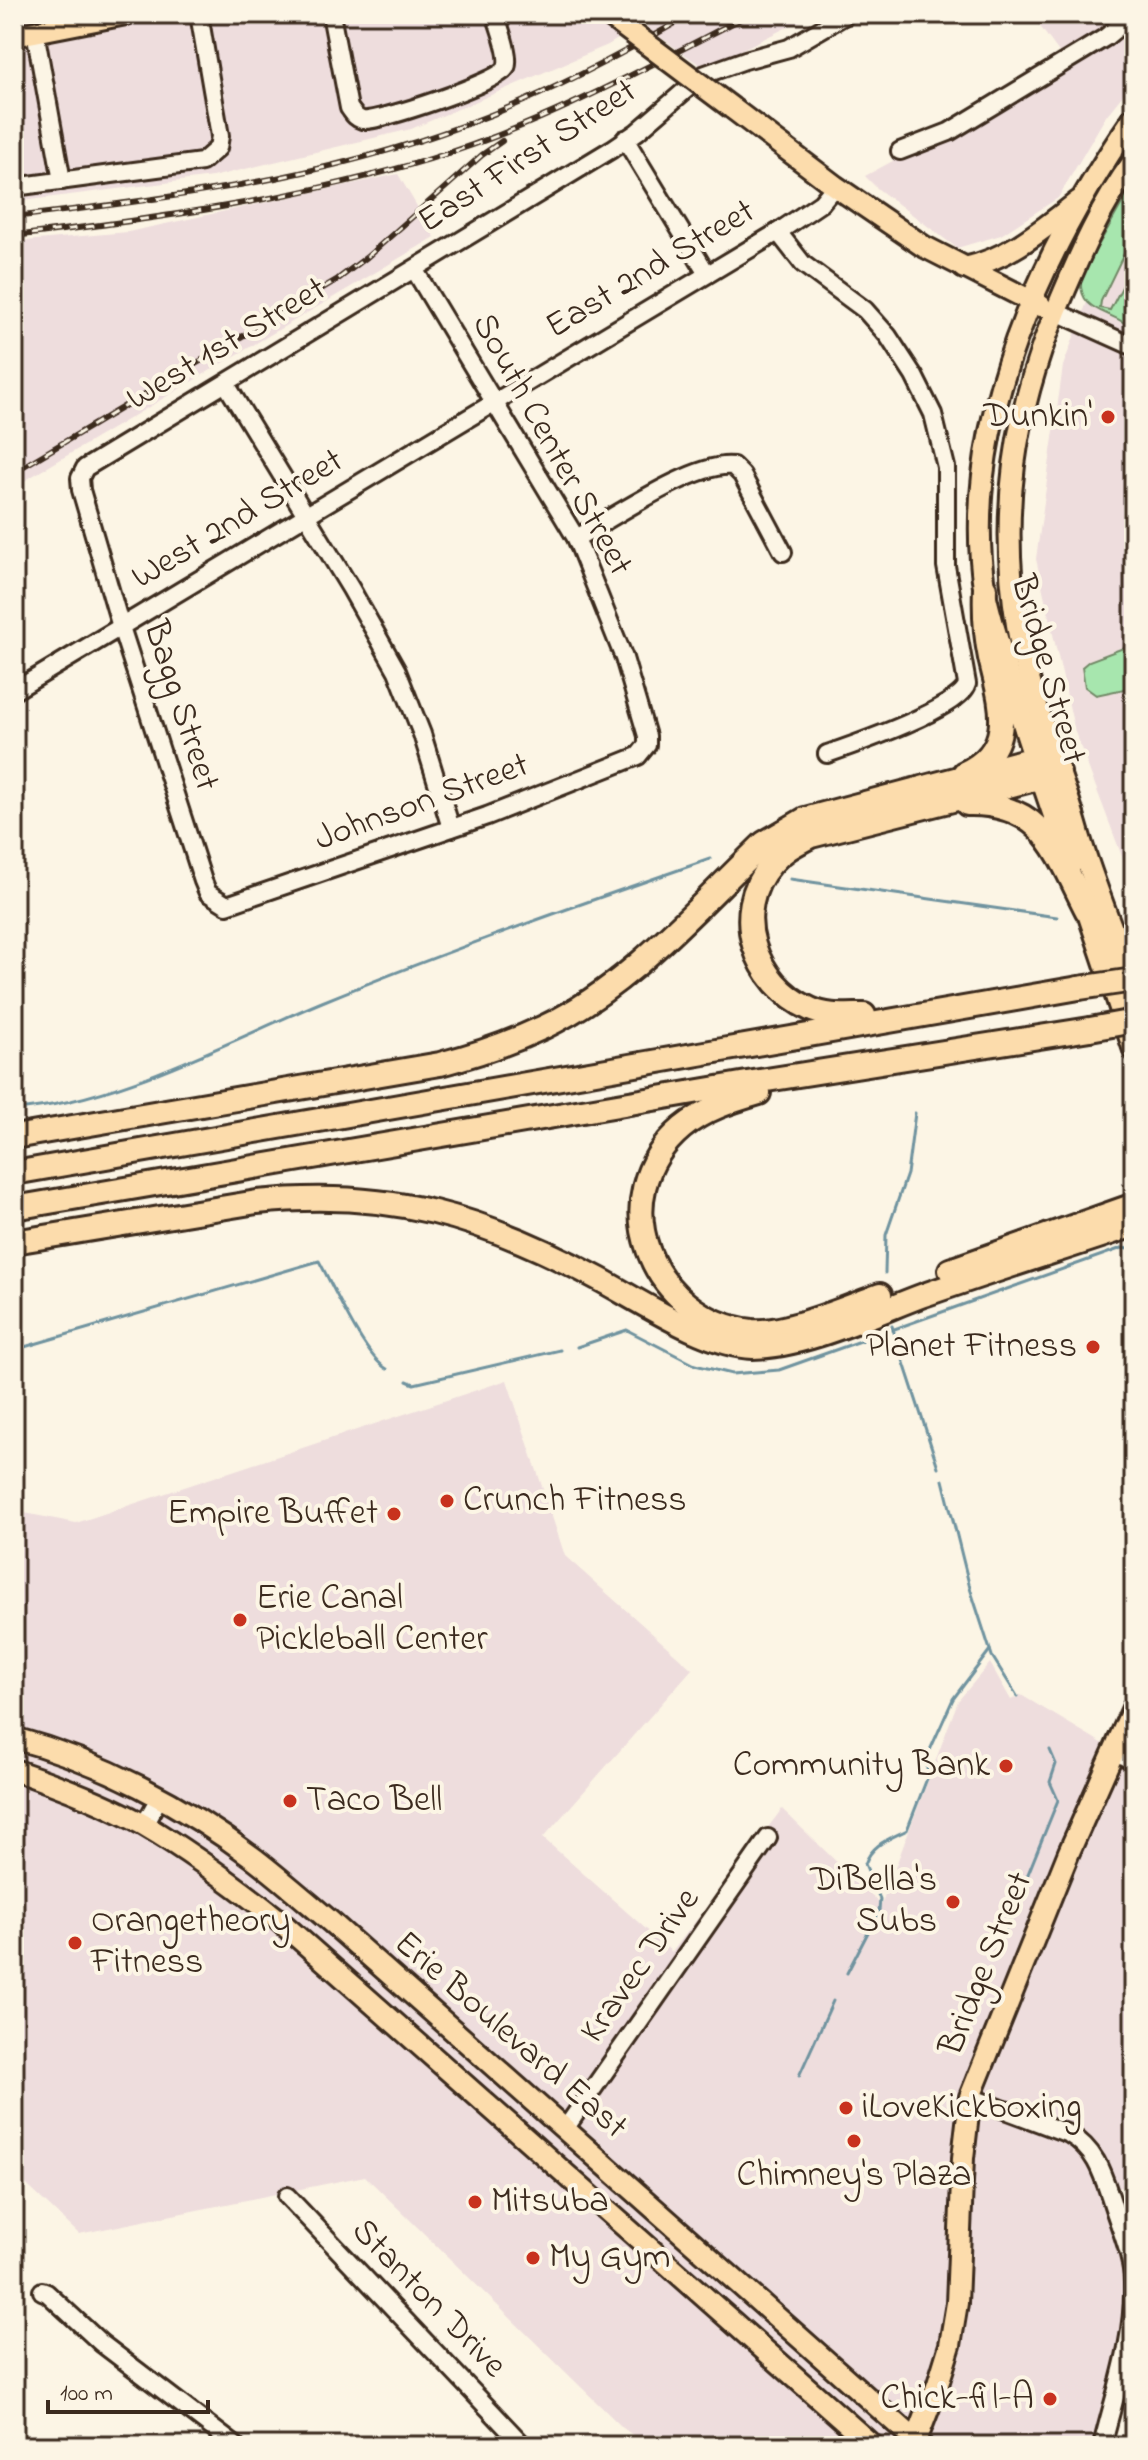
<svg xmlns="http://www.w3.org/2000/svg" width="1148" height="2460" font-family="'Indie Flower',sans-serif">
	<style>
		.built { fill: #edd }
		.green { fill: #a7e6ae; stroke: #718866; stroke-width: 2 }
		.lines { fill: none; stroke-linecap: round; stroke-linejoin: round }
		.stream { stroke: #70939f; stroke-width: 3 }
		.minor-casing { stroke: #3b2a1e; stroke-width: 22 }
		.major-casing { stroke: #3b2a1e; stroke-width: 26 }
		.highway-casing { stroke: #3b2a1e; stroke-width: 28 }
		.minor { stroke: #fcf5e5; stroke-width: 16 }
		.major { stroke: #fcdcac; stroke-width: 20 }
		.highway { stroke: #fcdcac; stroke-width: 22 }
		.rail-casing { stroke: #3b2a1e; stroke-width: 6 }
		.rail { stroke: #fcf5e5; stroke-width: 3; stroke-dasharray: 9; stroke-linecap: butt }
		.major-bridge-casing { stroke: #3b2a1e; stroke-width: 26; stroke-linecap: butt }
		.highway-bridge-casing { stroke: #3b2a1e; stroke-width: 28; stroke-linecap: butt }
		.major-bridge { stroke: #fcdcac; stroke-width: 20 }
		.highway-bridge { stroke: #fcdcac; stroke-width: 22 }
		.poi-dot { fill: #c8321e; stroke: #fcf5e5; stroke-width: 3 }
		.labels { text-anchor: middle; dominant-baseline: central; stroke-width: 8; stroke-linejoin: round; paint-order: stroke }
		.street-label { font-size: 36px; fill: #3b2a1e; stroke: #fcf5e5 }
		.poi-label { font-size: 36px; fill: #3b2a1e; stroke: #fcf5e5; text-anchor: start }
	</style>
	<rect width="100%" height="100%" fill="#fcf5e5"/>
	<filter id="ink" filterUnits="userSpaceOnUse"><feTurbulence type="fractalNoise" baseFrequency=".0125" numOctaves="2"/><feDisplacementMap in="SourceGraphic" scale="16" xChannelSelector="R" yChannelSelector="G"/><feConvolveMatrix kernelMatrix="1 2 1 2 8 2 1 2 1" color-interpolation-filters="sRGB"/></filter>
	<g filter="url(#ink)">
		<g class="built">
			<path d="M14,14H658L608,45L411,129L212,177L14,202Z"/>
			<path d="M666,14H814L704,68L646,27Z"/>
			<path d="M1031,14H1134V81L1106,116L1058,198L1001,235L957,248L878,189L865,176L1069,66Z"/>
			<path d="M398,174L435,237L14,487V242L128,232Z"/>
			<path d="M1134,217V888L1075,732L1036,559L1063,366L1093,286Z"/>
			<path d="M507,1380L565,1556L692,1669L543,1838L672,1952L782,1809L881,1905L958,1701L990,1663L1011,1700L1021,1695L1134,1762V2183L1106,2192L1125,2259L1127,2282L1124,2341L1096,2446H648L623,2428L365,2176L79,2234L14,2173V1511L76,1523Z"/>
		</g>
		<g class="green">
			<path d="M1134,182V233L1101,301L1100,308L1110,310L1134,264V330C1112,309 1077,315 1081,276Z"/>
			<path d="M1134,644V687L1096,695L1085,687L1082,667L1089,661Z"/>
		</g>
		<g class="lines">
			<g class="stream">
				<path d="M790,879L1057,917"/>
				<path d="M14,1110C115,1103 228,1041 322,1002C449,950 580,904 710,859"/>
				<path d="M885,1273L886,1235L907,1174L915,1113"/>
				<path d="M892,1326L938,1467"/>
				<path d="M577,1347L627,1330L695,1365L732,1374L779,1370L1122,1248L1134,1250"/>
				<path d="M14,1350L319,1261C333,1286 364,1356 387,1369"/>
				<path d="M407,1381L414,1384L560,1350"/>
				<path d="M943,1480L970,1588L992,1656L1017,1696"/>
				<path d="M1002,1938L1058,1800L1050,1782L1056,1764L1050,1750"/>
				<path d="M847,1973L879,1911L880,1899L865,1864C872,1844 889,1839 907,1830L928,1776L926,1759L953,1699L990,1650"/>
				<path d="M799,2076L833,2001"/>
			</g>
			<g class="minor-casing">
				<g id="minor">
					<path d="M331,14L349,108C353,113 355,118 362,120C377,123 501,81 506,68C511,57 499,26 495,14"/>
					<path d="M35,31L62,181"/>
					<path d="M625,139L707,274"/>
					<path d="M900,151L949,132L1106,37L1134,14"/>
					<path d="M14,187L202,162L218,148L220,136L199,14"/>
					<path d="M778,232L803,264L865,310L888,336L914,376L933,414L946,467V566L967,684C961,708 853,745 827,754"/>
					<path d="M414,269L576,538L624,658L647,736V745L638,756L487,816L227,905L208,893L203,881L121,627L81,490L80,478L85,468L612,149L637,132L703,75L745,60L789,48L847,14"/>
					<path d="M1056,312L1134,347"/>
					<path d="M226,384L351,589L397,671L422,734L451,828"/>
					<path d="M576,538C613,518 696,461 733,466L742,475L783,552"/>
					<path d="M14,691L778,232L821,203L835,186"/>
					<path d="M1116,1752L1134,1762"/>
					<path d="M144,1825L159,1798"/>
					<path d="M970,2097L1069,2134C1095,2149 1102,2172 1111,2199C1119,2226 1133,2255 1133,2283C1135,2338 1115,2393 1102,2446"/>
					<path d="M565,2129L768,1838"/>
					<path d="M287,2196L524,2446"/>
					<path d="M42,2291L47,2293L101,2343L236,2446"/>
				</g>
			</g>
			<g class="major-casing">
				<g id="major">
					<path d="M14,36L126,14"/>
					<path d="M732,108L835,186L923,246L1041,306"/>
					<path d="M1134,161C1100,206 1078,259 1056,311C1014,414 999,514 1017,625C1026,680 1046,734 1064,787C1072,808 1077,830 1084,851C1099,897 1117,942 1134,987"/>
					<path d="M964,268C1009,259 1044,228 1079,201"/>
					<path d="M1071,865C1049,802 1027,739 1008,675C1000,646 989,616 984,587C960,424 1044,247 1134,117"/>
					<path d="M1082,895L1134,1050"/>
					<path d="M14,1738C100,1761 184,1805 255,1859C281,1879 306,1901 331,1922L922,2446"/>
					<path d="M14,1770C58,1785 103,1802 144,1825C190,1852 233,1884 275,1917L873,2446"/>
					<path d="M914,2446L938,2384L950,2345L957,2303L963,2158L970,2097L1069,1852L1134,1706"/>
				</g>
			</g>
			<g class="highway-casing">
				<g id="highway">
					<path d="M964,773C1018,749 1000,701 990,658C985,634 984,612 985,588"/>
					<path d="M967,804C1044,802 1057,853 1087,911"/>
					<path d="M864,1015C846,1015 827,1017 810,1009C755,984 729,913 771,864C782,851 796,844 811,836L1059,773"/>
					<path d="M759,1093C732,1101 705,1109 682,1128C601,1196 650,1319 752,1331C785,1334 848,1307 880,1295"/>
					<path d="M14,1137L440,1064C475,1055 510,1043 544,1027C630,986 696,908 764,843L805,819L1053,753"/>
					<path d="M14,1173L1079,988"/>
					<path d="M14,1208L741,1084L1090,1029"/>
					<path d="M14,1242L257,1202C389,1188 484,1217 599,1279C640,1301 707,1346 753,1347C804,1347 873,1314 921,1296C992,1271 1063,1249 1134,1225"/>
					<path d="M950,1270L1134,1205"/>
				</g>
			</g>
			<use href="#minor" class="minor"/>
			<use href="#major" class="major"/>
			<use href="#highway" class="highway"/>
			<g class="rail-casing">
				<g id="rail">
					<path d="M14,217C167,199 322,179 467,124C546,95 619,56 691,14"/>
					<path d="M14,236C155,219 294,200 430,159C543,125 647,67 750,14"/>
					<path d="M14,472L338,279L367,257L482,155L502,141"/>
				</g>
			</g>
			<use href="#rail" class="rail"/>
			<g class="major-bridge-casing">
				<path id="major-bridge" d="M611,17L732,108"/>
			</g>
			<g class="highway-bridge-casing">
				<g id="highway-bridge">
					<path d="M1079,988L1134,980"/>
					<path d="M1090,1029L1134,1021"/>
				</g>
			</g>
			<use href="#major-bridge" class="major-bridge"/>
			<use href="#highway-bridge" class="highway-bridge"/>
		</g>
	</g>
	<g class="poi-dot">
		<circle cx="1108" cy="417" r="8"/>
		<circle cx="1093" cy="1347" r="8"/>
		<circle cx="447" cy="1501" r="8"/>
		<circle cx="394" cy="1514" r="8"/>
		<circle cx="240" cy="1620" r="8"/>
		<circle cx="1006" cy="1766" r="8"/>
		<circle cx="290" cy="1801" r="8"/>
		<circle cx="953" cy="1902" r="8"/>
		<circle cx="75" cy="1943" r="8"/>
		<circle cx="846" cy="2108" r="8"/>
		<circle cx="854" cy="2141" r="8"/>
		<circle cx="475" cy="2202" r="8"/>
		<circle cx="533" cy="2258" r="8"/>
		<circle cx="1050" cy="2399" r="8"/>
	</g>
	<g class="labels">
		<g class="street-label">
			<text transform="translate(528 157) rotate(-33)">East First Street</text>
			<text transform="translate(651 270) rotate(-31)">East 2nd Street</text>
			<text transform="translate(227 345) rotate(-31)">West 1st Street</text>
			<text transform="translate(551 445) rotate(61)">South Center Street</text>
			<text transform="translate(238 520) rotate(-31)">West 2nd Street</text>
			<text transform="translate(1047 670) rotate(74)">Bridge Street</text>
			<text transform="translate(180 706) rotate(72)">Bagg Street</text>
			<text transform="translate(422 803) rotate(-20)">Johnson Street</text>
			<text transform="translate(987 1964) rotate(-68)">Bridge Street</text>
			<text transform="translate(641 1966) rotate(-55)">Kravec Drive</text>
			<text transform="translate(510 2036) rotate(41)">Erie Boulevard East</text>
			<text transform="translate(428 2299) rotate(46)">Stanton Drive</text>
		</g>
		<g class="poi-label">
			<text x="1092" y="417" text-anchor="end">Dunkin'</text>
			<text x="1077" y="1347" text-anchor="end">Planet Fitness</text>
			<text x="463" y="1501">Crunch Fitness</text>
			<text x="378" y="1514" text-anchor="end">Empire Buffet</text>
			<text x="256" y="1599">Erie Canal<tspan x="256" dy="41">Pickleball Center</tspan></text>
			<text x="990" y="1766" text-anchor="end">Community Bank</text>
			<text x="306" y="1801">Taco Bell</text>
			<text x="937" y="1881" text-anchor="end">DiBella's<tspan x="937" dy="41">Subs</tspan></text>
			<text x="91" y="1922">Orangetheory<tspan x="91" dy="41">Fitness</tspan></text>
			<text x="862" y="2108">iLoveKickboxing</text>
			<text x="854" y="2176" text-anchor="middle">Chimney's Plaza</text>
			<text x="491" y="2202">Mitsuba</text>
			<text x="549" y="2258">My Gym</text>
			<text x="1034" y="2399" text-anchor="end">Chick-fil-A</text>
		</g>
	</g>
	<rect width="1148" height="2460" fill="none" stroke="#fcf5e5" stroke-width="48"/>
	<rect x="24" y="24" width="1100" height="2412" fill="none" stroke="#3b2a1e" stroke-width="3" filter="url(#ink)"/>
	<path d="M48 2400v12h160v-12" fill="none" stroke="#3b2a1e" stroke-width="4"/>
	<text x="60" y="2400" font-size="24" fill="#3b2a1e" stroke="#fcf5e5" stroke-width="6" paint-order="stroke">100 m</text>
</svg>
